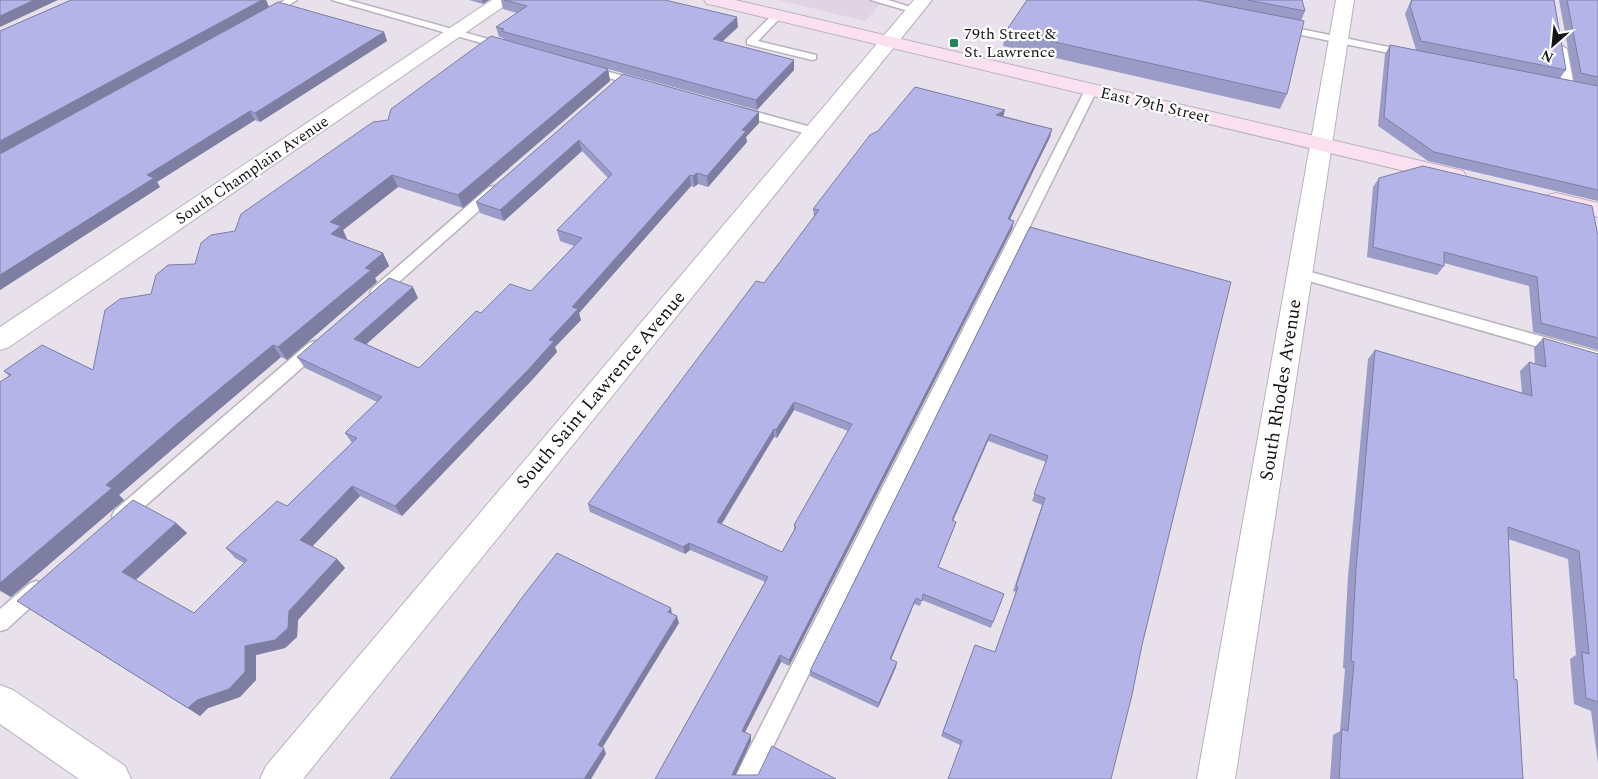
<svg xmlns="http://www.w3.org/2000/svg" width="1598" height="779" font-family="Spectral,serif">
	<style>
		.built { fill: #dfd3e4 }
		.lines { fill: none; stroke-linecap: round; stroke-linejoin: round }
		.lane-casing { stroke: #b9b2bc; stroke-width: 3 }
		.street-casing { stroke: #b9b2bc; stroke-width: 2 }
		.secondary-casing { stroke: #b9b2bc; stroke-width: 2 }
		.lane { fill: #fff; fill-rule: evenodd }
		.street { fill: #fff; fill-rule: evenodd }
		.secondary { fill: #fbe1ef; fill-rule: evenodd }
		.wall { fill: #9b9bc8; fill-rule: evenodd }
		.shaded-wall { fill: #7e7ea2 }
		.building { fill: #b4b4e8; stroke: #7e7ea2; fill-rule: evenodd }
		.poi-dot { fill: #26845c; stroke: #fff; stroke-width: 2 }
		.labels { text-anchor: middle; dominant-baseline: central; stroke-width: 4.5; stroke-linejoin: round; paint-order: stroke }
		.far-poi-label { font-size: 16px; fill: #161317; stroke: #fff; text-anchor: start }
		.far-street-label { font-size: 16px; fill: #161317; stroke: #fff }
		.street-label { font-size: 19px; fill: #161317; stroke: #fff }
	</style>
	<rect width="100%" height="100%" fill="#e8e1ec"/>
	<path class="built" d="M778,0H884L865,21Z"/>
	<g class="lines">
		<g class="lane-casing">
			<g id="lane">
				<path d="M285,0H297L269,17H261L260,15Z"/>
				<path d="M332,0H348L510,45L511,47L510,49H502Z"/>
				<path d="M871,0H888L920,10L915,13Z"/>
				<path d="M778,12L783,15L758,41L816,55V59L812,60L747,44V40L774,13Z"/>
				<path d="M1281,25L1408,51L1413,54L1408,57L1277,30V26Z"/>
				<path d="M1562,46L1567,49L1574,86L1568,89L1562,86L1557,49Z"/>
				<path d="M587,66L642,81L644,83L638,86L583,71V67Z"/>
				<path d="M1091,87L1097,90L757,779H734L1085,90Z"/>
				<path d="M739,107L818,129L820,132L814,136L735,114V108Z"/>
				<path d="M494,186L501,190L499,193L382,297H372L370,293L372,289L489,187Z"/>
				<path d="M1300,269L1598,352V364L1295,277L1293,274Z"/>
				<path d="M315,341L321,343L323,347L321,351L127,522L121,524L115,522L112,516L115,510L309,343Z"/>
				<path d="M36,581L43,584L46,590L43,596L7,629L0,631V609L29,584Z"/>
			</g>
		</g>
		<g class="street-casing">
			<g id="street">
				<path d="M492,0H513L9,347L0,350V327Z"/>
				<path d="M914,0H932L303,779H260L266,766Z"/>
				<path d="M1336,0H1354L1235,779H1197Z"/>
				<path d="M0,685L13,690L125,766L131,779H79L0,724Z"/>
			</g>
		</g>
		<g class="secondary-casing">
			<g id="secondary">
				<path d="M704,0H735L1455,169L1463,171L1466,176L1463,181L1455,183L713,5L707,4Z"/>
				<path d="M1556,193L1598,203V217L1548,205L1545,200L1548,195Z"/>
			</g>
		</g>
		<use href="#lane" class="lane"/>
		<use href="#street" class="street"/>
		<use href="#secondary" class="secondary"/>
	</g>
	<g class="wall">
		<path d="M71,0H266L269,7L96,101L384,32L387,41L260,122L255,120L157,182L160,187L0,290V31Z"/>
		<path d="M469,0H489L483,4Z"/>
		<path d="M501,0H665L738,27L722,42L794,60V70L757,110L608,69L610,81L463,208L398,187L343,230L347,239H346L383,253L389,266L375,278L377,282L287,360L281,357L189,435L119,495L124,500L11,597L0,591V382L9,376L4,371L93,370L151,294L195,264L235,231L388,120L504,40L503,38L499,37L496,27L517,13L503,9Z"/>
		<path d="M1027,0H1302L1305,11L1301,21L1287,94L1280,109L1003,46L1006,31Z"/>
		<path d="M1411,0H1554L1566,70L1560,78L1574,81L1559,0H1598V201L1428,161L1378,126L1385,54L1390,45L1416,50L1405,14Z"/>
		<path d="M623,74L759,112V123L746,137L747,142L708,187L698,184L694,187L691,186L579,313L581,320L555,347L557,352L532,380L402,516L360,496L312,546L337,559L345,568L298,620L297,637L285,648L256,655V680L240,697L208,708L200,716L17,601L176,523L187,533L136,580L194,613L244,563L235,558L226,548L287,506L352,443L345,433L377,402L305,368L297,357L418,298L366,344L419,368L481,313L531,291L574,246L560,241L557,230L608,178L582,151L504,221L480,213L476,202Z"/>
		<path d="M1004,116L1052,129L1050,137L1010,219L1014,221L1012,229L789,666L781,662L745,732L751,735V741L735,775L836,779H655L765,582L690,550L685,554L590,512L588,504L764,283L814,217L813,209ZM794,410L848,431L794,525V531L782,552L722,524L774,437L777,438Z"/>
		<path d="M1379,178L1598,236V350L1533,332L1529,286L1444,263V266L1437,275L1367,257L1373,187Z"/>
		<path d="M1030,227L1231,282L960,745L941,736L975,645L995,652L1016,592L1013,591L1042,505L1032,501L1046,462L988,441L953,521L956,522L954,528L938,567L1002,600L991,628L922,600L920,606L914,604L891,660L896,667L878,708L810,676V671Z"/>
		<path d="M1543,338L1598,354V763L1591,711L1574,704L1570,659L1576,655L1568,559L1508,539L1514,679L1523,779H1330L1333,735L1340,731L1345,669L1343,668L1348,576L1368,359L1375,350L1522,393L1520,371L1529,362L1535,364L1534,348Z"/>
	</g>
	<g class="shaded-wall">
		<path d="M34,0H58L0,27V16Z"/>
		<path d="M262,0H266L269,7L0,154V141Z"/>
		<path d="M482,0H489L483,4Z"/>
		<path d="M737,17L738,27L714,49L713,39Z"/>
		<path d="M384,32L387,41L260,122L255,113Z"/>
		<path d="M794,60V70L757,110L756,100Z"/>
		<path d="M608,69L610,81L463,208L458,195Z"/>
		<path d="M1005,110L1003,118L996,115Z"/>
		<path d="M250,111L255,120L157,182L160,187L0,290V275L147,175Z"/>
		<path d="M759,112V123L746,137L747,142L708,187L707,176L742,130Z"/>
		<path d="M1052,129L1050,137L1006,227L1008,219Z"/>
		<path d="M579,140L582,151L504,221L500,210Z"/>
		<path d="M697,173L698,184L694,187L693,176Z"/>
		<path d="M392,175L398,187L343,230L347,239L338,246L331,234L330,222Z"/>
		<path d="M690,175L691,186L579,313L581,320L555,347L557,352L532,380L402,516L395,506L549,340L572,307Z"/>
		<path d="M1014,221L1012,229L789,666V660Z"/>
		<path d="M383,253L389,266L375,278L377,282L287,360L278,347L365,268Z"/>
		<path d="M413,287L418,298L360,350L354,339Z"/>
		<path d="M273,345L281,357L189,435L119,495L124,500L11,597L0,590V583L106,485L178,423Z"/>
		<path d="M794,402V410L777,438L776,430Z"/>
		<path d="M774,429V437L718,529L717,522Z"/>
		<path d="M990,434L988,441L950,527L952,520Z"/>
		<path d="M352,486L360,496L309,550L300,540Z"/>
		<path d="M956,522L954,528L936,573L938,567Z"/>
		<path d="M176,523L187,533L134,581L122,572Z"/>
		<path d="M689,543L690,550L685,554L683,547Z"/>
		<path d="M337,559L345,568L298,620L297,637L285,648L256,655V680L240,697L208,708L200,716L188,708L245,646L289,611Z"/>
		<path d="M916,598L914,604L889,664L890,659Z"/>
		<path d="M671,608L672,615L668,612Z"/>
		<path d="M677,616L679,623L601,750L598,745Z"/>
		<path d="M780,655L781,662L743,736L742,731Z"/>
		<path d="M897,662L896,667L878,708L879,703Z"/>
		<path d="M751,735V741L734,779L732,775Z"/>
		<path d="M604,748L606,754L591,779H584Z"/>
	</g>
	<g class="building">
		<path d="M0,0H34L0,16Z"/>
		<path d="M71,0H262L0,141V31Z"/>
		<path d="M504,0H665L737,17L713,39L794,60L756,100L501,31L504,29L496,27L527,6Z"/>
		<path d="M1027,0H1197L1304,21L1287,94L1006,31Z"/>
		<path d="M1247,0H1302L1305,11Z"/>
		<path d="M1412,0H1554L1566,70L1421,41L1410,6Z"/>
		<path d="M1567,0H1598V77L1581,73Z"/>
		<path d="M278,2L384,32L255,113L250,111L147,175L154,178L0,275V154Z"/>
		<path d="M491,36L608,69L458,195L392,175L330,222L341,226L331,234L383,253L365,268L371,270L278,347L273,345L178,423L106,485L112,488L0,583V382L11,375L4,371L42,345L93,370L105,310L120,299L151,294L156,275L168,265L195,264L201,243L211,235L235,231L241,214L373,122L388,120L391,109Z"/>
		<path d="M1390,45L1598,86V190L1434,152L1384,117Z"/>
		<path d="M623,74L759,112L742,130L746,131L707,176L697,173L693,176L690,175L572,307L578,309L549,340L554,341L528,370L395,506L352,486L300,540L337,559L289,611L288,628L275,640L245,646V672L229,689L197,700L188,708L17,601L133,500L176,523L122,572L194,613L247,560L226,548L277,501L287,506L357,438L345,433L382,397L297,357L389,278L413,287L354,339L419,368L476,311L481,313L510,284L531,291L582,238L557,230L612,174L579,140L500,210L476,202Z"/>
		<path d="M915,87L1005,110L996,115L1052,129L1008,219L1014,221L789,660L780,655L742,731L751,735L732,775H758L772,746L836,779H655L768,577L689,543L683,547L588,504L756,281L764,283L819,210L813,209L870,135L878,131ZM794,402L852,424L794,525L796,527L782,552L717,522L774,429L776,430Z"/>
		<path d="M1423,166L1592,206L1598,236V338L1541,323L1537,277L1444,252V266L1373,247L1379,178Z"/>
		<path d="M1030,227L1231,282L1142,645L1132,695L1111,779H948L962,741L943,732L975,645L995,652L1018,587L1016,586L1045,498L1034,494L1048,456L990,434L952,520L956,522L938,567L1004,594L993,622L923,594L922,601L916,598L890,659L897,662L879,703L810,671Z"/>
		<path d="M1543,338L1598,354V702L1586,698L1582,652L1589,654L1579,551L1508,527L1514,679L1517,680L1523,779H1339L1342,729L1348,731L1354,662L1351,661L1356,569L1375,350L1532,396L1529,362L1546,367Z"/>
		<path d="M557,553L671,608L668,612L677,616L598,745L604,748L584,779H390L524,595Z"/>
	</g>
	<rect class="poi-dot" x="949" y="38" width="10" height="10" rx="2.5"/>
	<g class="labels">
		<g class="far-poi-label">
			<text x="964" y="34">79th Street &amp;<tspan x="964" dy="18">St. Lawrence</tspan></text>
		</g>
		<g class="far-street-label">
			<text transform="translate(1155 105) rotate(13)">East 79th Street</text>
			<text transform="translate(252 170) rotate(-34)">South Champlain Avenue</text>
		</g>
		<g class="street-label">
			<text transform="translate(601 390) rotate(-50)">South Saint Lawrence Avenue</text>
			<text transform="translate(1281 390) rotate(-81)">South Rhodes Avenue</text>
		</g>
	</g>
	<g transform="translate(1553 45) rotate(207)" stroke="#ffffff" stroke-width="4" paint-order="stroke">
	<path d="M0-4L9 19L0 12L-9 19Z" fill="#161317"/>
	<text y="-8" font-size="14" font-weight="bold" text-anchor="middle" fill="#161317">N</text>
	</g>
</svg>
